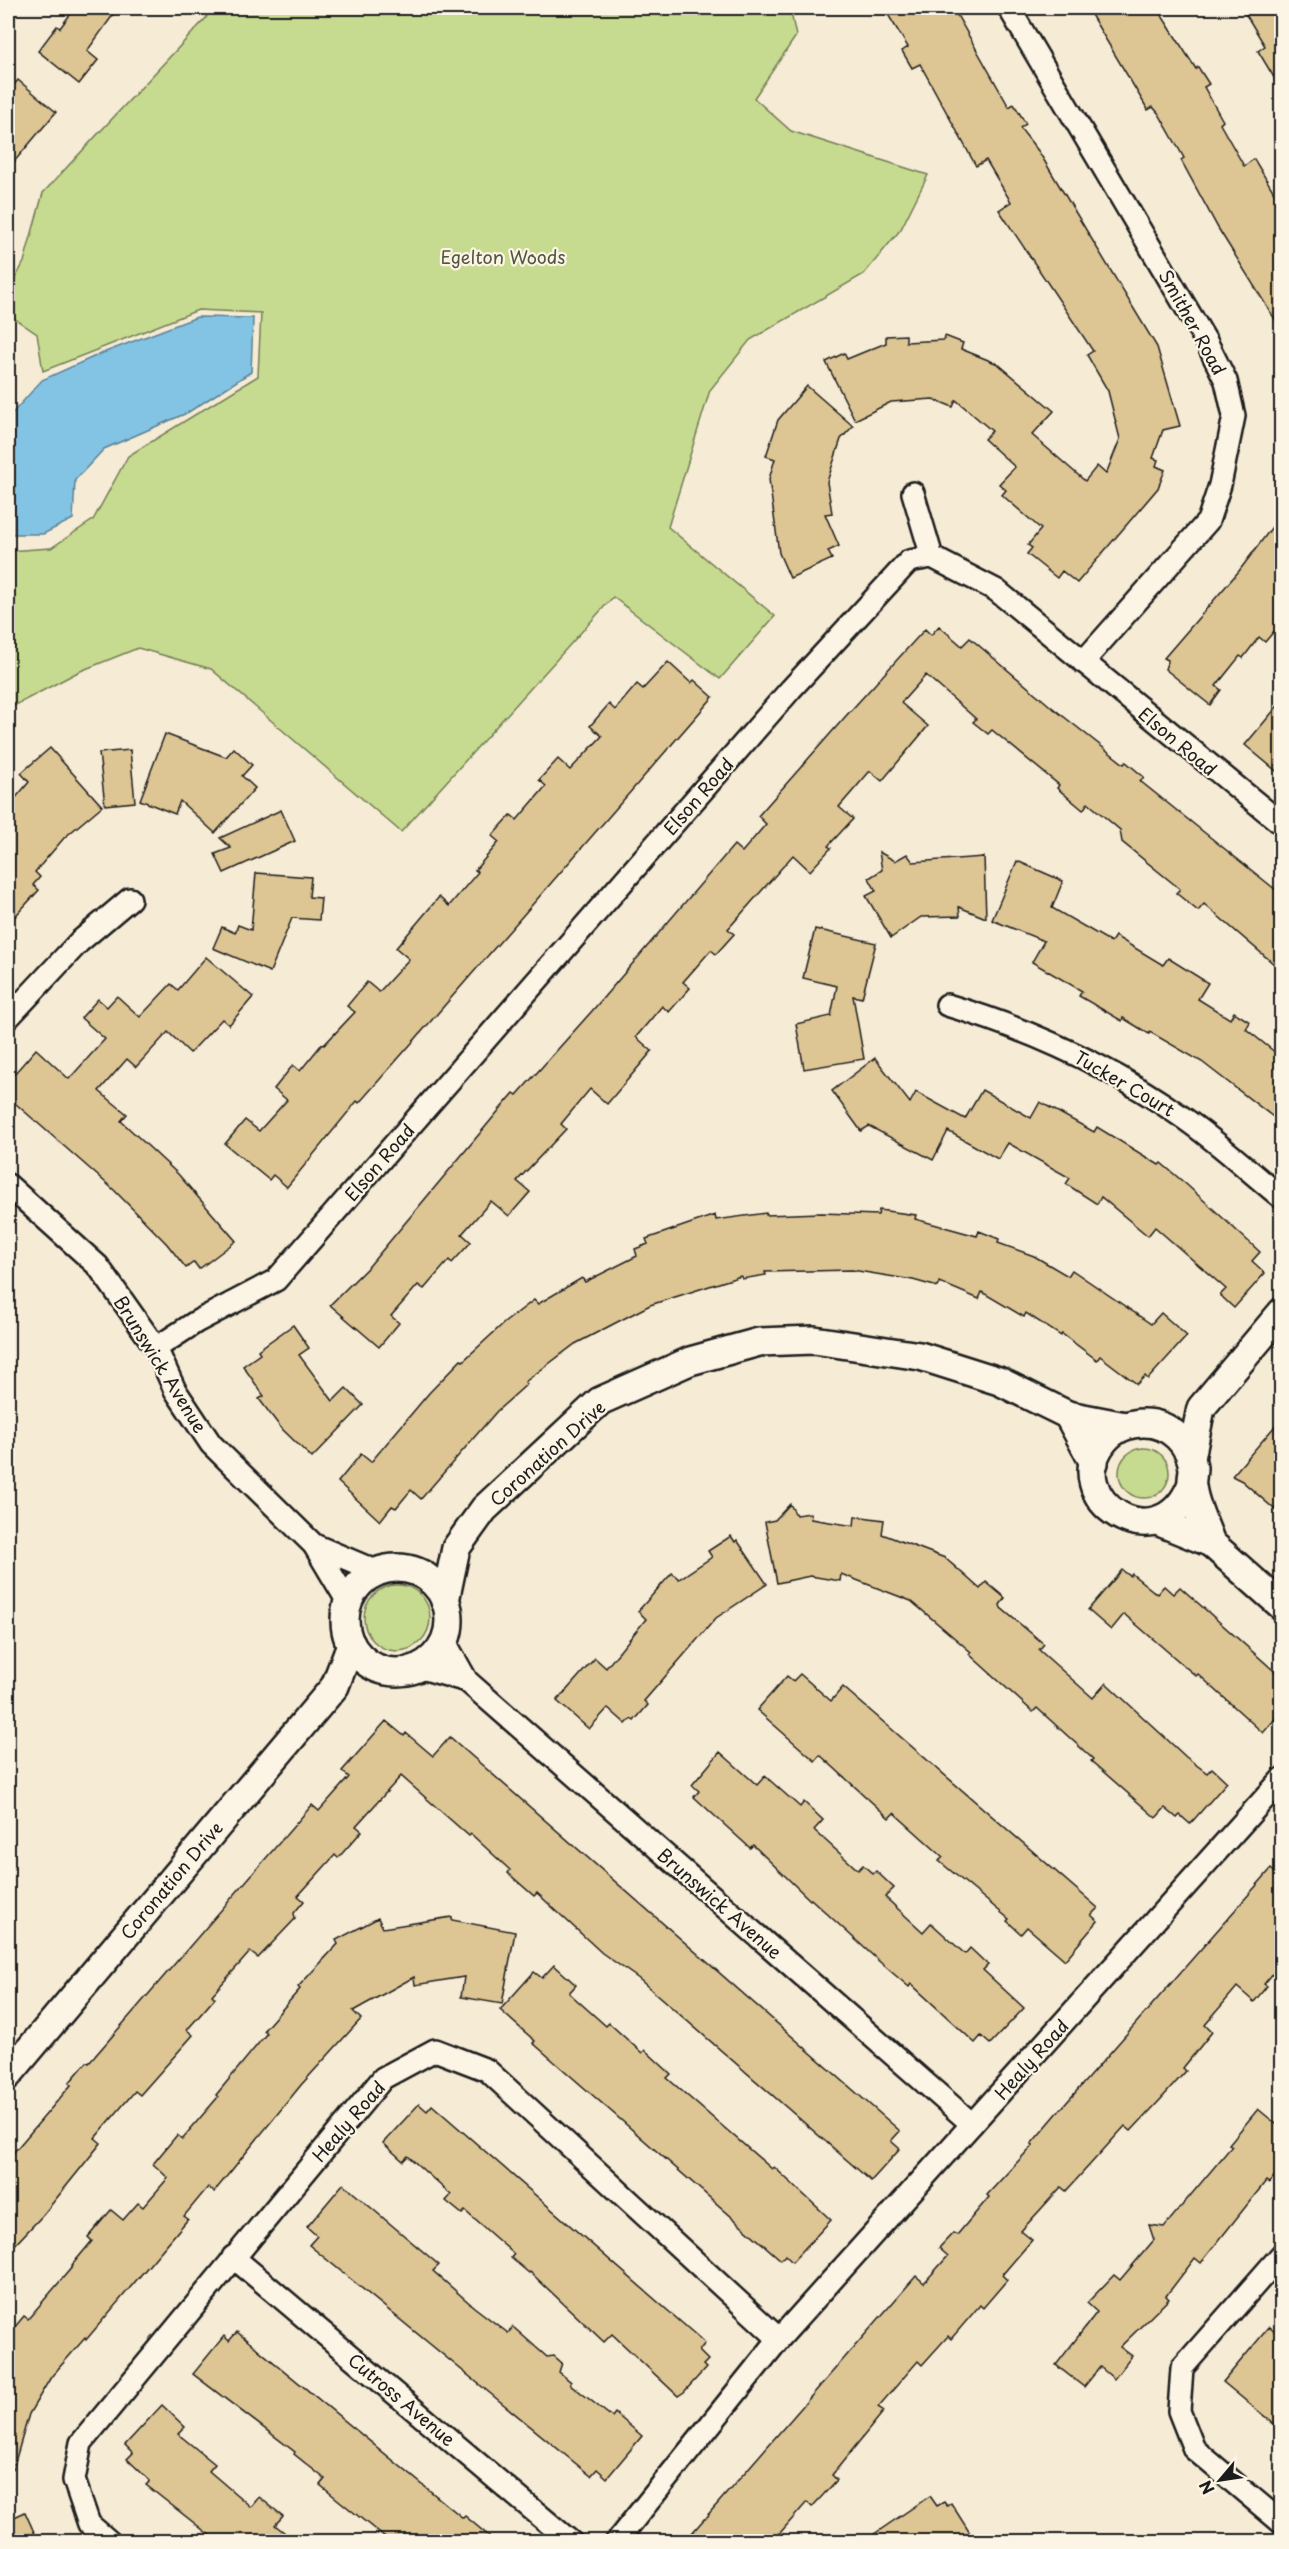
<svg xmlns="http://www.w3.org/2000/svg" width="1289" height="2549" font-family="'Playpen Sans',sans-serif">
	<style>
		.green { fill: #c7db90; stroke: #727c56; stroke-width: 1.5 }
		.water { fill: #83c4e4; stroke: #5a8194; stroke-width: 1.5 }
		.building { fill: #dec594; stroke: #1c1c1c; stroke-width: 1.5 }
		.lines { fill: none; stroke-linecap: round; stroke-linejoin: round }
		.minor-casing { stroke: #1c1c1c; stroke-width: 26 }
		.tertiary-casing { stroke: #1c1c1c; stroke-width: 32 }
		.minor { stroke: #fcf5e5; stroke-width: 21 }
		.tertiary { stroke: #fcf5e5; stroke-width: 27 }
		.labels { text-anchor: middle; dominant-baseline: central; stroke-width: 4.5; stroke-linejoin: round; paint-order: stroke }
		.park-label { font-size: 18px; fill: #4f553f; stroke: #fcf5e5 }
		.street-label { font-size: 18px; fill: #1c1c1c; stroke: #fcf5e5 }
	</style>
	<rect width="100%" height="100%" fill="#f6ebd5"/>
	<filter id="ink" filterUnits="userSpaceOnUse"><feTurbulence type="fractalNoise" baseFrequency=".0167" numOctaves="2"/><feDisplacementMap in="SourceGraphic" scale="12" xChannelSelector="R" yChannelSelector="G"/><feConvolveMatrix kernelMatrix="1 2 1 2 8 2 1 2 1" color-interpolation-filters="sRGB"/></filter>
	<g filter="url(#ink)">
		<g class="green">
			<path d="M211,8H790L796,36L754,98L791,131L928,175L901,229L864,274L750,340L710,390L668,527L775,616L720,679L613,597L401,832L211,669L138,648L78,672L8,709V551L51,548L93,520L128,456L258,376L261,313L198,310L43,371L37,334L8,314V292L24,262L43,193L206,18Z"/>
			<circle cx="1144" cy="1473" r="25"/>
			<circle cx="397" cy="1618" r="33"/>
		</g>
		<path class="water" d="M197,317L253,318L251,372L187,413L104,449L75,480L73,519L43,534H8V418L42,380L100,354Z"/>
		<g class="building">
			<path d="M75,8H118L87,51L98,60L79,84L38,51L57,26L60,28Z"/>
			<path d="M884,8H953L1009,107L1014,104L1026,124L1020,128L1039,152L1157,347L1180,426L1163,430L1153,458L1158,460L1156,466L1165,470L1158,488L1077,583L1062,571L1057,578L1027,554L1032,548L1028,545L1041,529L1002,495L1006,490L999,484L1015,467L984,439L992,431L956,400L953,407L933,399L891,402L855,420L826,362L844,353L847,359L886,343V336L906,335V342L944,340L945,336L963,343L961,349L998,364L1054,411L1032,435L1085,481L1097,466L1106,474L1120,439L1108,391L1087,355L1093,351L999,210L1011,202L986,160L976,166L920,64L912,68L902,51L908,47Z"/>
			<path d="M1087,8H1157L1196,69L1198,67L1209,84L1204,87L1223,121L1220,124L1244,166L1254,159L1281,204V329L1218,228L1181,160L1184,158L1159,114L1153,107L1148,110Z"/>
			<path d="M1242,8H1281V89L1258,51L1265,46Z"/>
			<path d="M18,80L56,112L8,169V92Z"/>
			<path d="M807,386L853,426L841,439L827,482L832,513L825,514L839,546L828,551L832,559L790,578L779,553L769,479L775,459L766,456L778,420Z"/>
			<path d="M1281,515V611L1276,618L1281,623L1265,642L1259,637L1243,658L1240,656L1216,686L1221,690L1210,705L1165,669L1168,660L1164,658L1239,571Z"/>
			<path d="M939,626L962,646L970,638L1049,705L1124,764L1126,762L1144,777L1140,781L1281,894V970L1204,904L1198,911L1176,893L1180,889L1122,842L1120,830L1088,803L1083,810L1057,788L1059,785L992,730L988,734L973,722L976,719L926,675L901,703L928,726L882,781L870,771L839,807L853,819L828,846L831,848L810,871L793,855L728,929L734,934L716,954L711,950L683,982L690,988L669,1012L662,1006L636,1037L652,1051L607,1104L590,1089L561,1124L566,1129L517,1181L530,1192L509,1216L491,1201L462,1234L471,1242L452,1263L449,1260L424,1289L418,1285L391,1316L399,1323L379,1347L330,1305L370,1265L501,1108L514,1093L517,1095L592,1011L734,845L742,852L766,824L758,816L845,717L925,629L931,635Z"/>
			<path d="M668,662L691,683L694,680L713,697L411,1044L359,1103L357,1101L287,1187L273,1175L269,1180L225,1144L245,1120L259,1131L287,1100L274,1089L293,1065L300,1071L322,1044L324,1045L355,1012L347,1006L367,982L379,992L409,959L396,948L439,897L449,906L478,872L475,870L499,842L492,836L511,815L517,820L546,786L539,780L558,759L570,770L602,736L590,726L609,704L615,710L637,684L643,689Z"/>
			<path d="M1281,702V775L1245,745Z"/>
			<path d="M165,734L226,757L234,748L252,765L242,776L255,788L215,833L180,801L175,814L140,800Z"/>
			<path d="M50,748L102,806L64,838L35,872L40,877L33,885L39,890L8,924V807L29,782L21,773Z"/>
			<path d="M130,750L135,802L105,805L99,753Z"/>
			<path d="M281,810L295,841L224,873L215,854L231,848L220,838Z"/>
			<path d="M879,852L895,861L907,854L913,862L984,857L986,918L959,907L960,916L921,917L891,938L866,896L876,891L869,878L882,870Z"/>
			<path d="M1017,861L1063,881L1052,908L1111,942L1115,936L1163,965L1168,958L1208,983L1198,999L1230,1019L1234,1012L1250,1022L1246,1029L1281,1057V1123L1202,1062L1150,1032L1149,1034L1123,1018L1122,1021L1079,996L1082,991L1032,962L1044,941L992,920Z"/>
			<path d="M256,873L311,877L309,897L321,898L319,920L292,918L270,972L213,948L222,927L235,933L238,925L251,930Z"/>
			<path d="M815,929L876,943L862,998L853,996L864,1059L804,1069L796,1024L831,1016L837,986L803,978Z"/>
			<path d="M206,957L253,997L229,1025L222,1019L190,1053L168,1032L136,1067L127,1059L99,1091L127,1114L121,1121L178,1174L236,1241L199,1269L194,1262L186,1268L167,1244L114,1190L8,1097V1081L36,1049L69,1079L105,1039L81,1018L98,999L107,1007L117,996L140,1017L171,984L178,990Z"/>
			<path d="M875,1058L910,1103L916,1092L965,1119L982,1090L1031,1118L1040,1102L1094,1132L1097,1127L1159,1165L1161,1163L1187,1185L1260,1252L1252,1261L1265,1273L1234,1308L1220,1295L1226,1289L1155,1227L1148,1236L1101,1197L1097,1204L1066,1184L1070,1178L1008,1143L998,1159L948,1131L933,1160L869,1126L861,1131L832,1091Z"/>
			<path d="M879,1210L916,1215L915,1219L977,1236L979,1231L999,1239L998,1243L1034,1256L1068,1276L1072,1270L1151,1324L1161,1313L1187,1336L1148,1379L1145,1376L1137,1384L1100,1356L1097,1360L1062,1334L1061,1336L1026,1313L1024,1317L982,1292L979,1299L939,1282L938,1287L913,1280L852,1270L765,1272L766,1275L742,1279L741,1276L650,1305L575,1344L525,1382L527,1384L497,1411L421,1499L411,1490L396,1508L392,1506L380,1521L338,1482L361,1454L371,1462L429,1393L461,1360L463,1361L504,1323L534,1300L538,1304L582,1278L585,1282L637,1256L635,1249L648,1244L646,1239L715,1215L716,1220L766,1213V1215L821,1213L878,1215Z"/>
			<path d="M293,1325L309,1348L299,1355L333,1401L346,1388L363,1405L312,1458L281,1428L259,1399L264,1396L243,1366L260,1354L258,1350Z"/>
			<path d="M1281,1419V1515L1242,1481L1232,1476Z"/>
			<path d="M790,1504L796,1515L810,1513L811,1519L854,1526L855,1516L884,1520L882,1534L945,1558L980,1589L986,1582L1005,1598L1000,1605L1001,1608L1044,1644L1039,1650L1093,1698L1106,1683L1186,1757L1207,1773L1212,1768L1227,1782L1190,1824L1180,1815L1177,1818L1165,1808L1156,1818L1091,1761L1093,1759L1037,1708L1033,1712L969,1654L971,1652L911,1601L841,1574L840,1581L810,1576L777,1583L765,1522L775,1520Z"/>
			<path d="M731,1536L735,1542L737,1540L767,1584L716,1618L644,1701L648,1705L634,1721L631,1719L626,1724L608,1708L589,1729L557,1701L595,1658L606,1668L646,1619L638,1611L672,1573L679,1579L712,1557L708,1551Z"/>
			<path d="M1122,1570L1130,1576L1132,1574L1157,1594L1164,1586L1173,1594L1180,1587L1281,1677V1712L1263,1733L1198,1674L1196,1676L1124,1614L1111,1630L1088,1610Z"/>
			<path d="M800,1674L831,1701L843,1687L1098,1908L1091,1915L1098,1921L1065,1960L1027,1927L1021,1934L1007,1921L1009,1919L939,1861L943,1857L894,1813L889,1818L820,1755L815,1761L757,1710L787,1676L793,1681Z"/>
			<path d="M386,1721L404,1736L406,1733L433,1756L450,1737L900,2131L891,2141L900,2149L871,2181L639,1979L602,1953L537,1893L534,1896L508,1873L510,1870L471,1834L469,1836L401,1776L356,1826L362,1831L338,1858L335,1855L298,1896L304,1901L294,1913L295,1919L258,1958L250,1952L212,1995L215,1998L187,2030L193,2035L140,2095L135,2091L95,2138L101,2143L43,2215L8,2252V2159L71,2085L69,2083L87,2062L89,2063L312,1805L319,1811L349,1777L342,1771Z"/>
			<path d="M720,1752L757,1785L765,1776L800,1807L804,1802L823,1820L814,1830L858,1870L863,1865L873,1874L876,1871L894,1888L885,1897L923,1932L931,1923L965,1954L970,1948L988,1965L983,1970L1024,2008L990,2044L981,2036L975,2043L911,1984L909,1987L881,1963L811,1899L810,1900L753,1845L750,1848L694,1797L699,1791L692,1785Z"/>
			<path d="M1271,1869L1281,1877V1964L1264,1984L1267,1986L1254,2002L1237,1987L1205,2025L1212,2032L1183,2068L1186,2071L1161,2099L1131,2131L1125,2126L1066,2191L1061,2187L1021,2231L1032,2240L1002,2275L1007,2280L983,2308L980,2305L951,2339L948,2336L922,2365L918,2361L878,2407L884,2411L832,2475L837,2480L812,2507L807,2502L773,2541H685L916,2276L924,2283L948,2256L939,2248L953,2233L957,2235L989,2197L987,2195L1033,2145L1031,2144L1060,2110Z"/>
			<path d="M452,1917V1920L515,1932L502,2004L461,1997L464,1977L415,1985L414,1977L353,2011L361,2019L301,2085L214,2192L208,2187L184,2216L188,2219L86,2340L85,2338L51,2377L29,2414L13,2469L8,2468V2335L24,2316L28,2319L73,2266L72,2265L92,2241L88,2237L111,2210L123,2220L138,2203L143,2207L168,2178L153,2164L177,2135L182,2139L218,2097L216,2095L267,2033L264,2030L300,1989L298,1987L338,1944L336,1940L378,1918L383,1928Z"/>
			<path d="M554,1965L576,1985L569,1993L606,2026L609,2023L642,2053L645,2050L671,2074L667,2078L772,2169L774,2167L831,2220L792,2262L785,2255L781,2260L533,2043L535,2041L500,2010L534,1972L542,1978Z"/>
			<path d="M419,2104L427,2111L432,2105L705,2343L699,2351L708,2360L703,2365L706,2368L684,2392L678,2396L612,2334L604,2342L530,2272L529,2273L511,2258L514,2254L465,2211L462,2214L446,2201L451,2195L408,2156L403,2161L383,2143Z"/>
			<path d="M1258,2109L1281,2128V2168L1269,2183L1266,2181L1201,2263L1195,2258L1166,2296L1169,2299L1120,2347L1132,2356L1114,2379L1100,2367L1084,2387L1056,2365L1097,2312L1087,2303L1114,2275L1120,2280L1154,2240L1149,2225L1164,2227L1232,2146L1229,2144Z"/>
			<path d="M343,2184L439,2265L433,2271L474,2307L508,2333L513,2327L547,2357L554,2356L562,2363L559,2372L571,2382L570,2384L612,2417L615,2413L642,2436L607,2478L597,2469L591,2476L309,2245L317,2236L307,2227Z"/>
			<path d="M1269,2327L1281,2337V2430L1223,2382Z"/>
			<path d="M237,2332L463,2518L465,2516L495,2541H389L320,2485L325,2479L294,2454L295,2452L193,2374L224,2336L229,2341Z"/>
			<path d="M162,2405L185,2427L178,2434L215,2464L209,2471L251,2507L259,2497L283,2516L275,2525L295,2541H217L146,2485L150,2481L127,2459L133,2453L125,2445Z"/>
			<path d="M930,2496L937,2506L944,2502L947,2506L951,2503L975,2541H864Z"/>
			<path d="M25,2512L38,2541H8V2520Z"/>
		</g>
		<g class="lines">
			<g class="minor-casing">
				<g id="minor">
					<path d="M1009,8L1207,343L1226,381L1234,416L1220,485L1208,521L1083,662"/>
					<path d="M913,493L932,557"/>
					<path d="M947,1005C1031,1030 1110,1066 1182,1117C1217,1141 1249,1171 1282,1198"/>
					<path d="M8,1018L79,942L130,899"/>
					<path d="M8,1185L98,1266L156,1348L175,1390L211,1444L314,1545L348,1602"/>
					<path d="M156,1348L196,1322L276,1280L791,689L909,561L932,557L996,590L1282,824"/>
					<path d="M314,1545L378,1572"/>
					<path d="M444,1640L467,1681L972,2124"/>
					<path d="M418,1667L467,1681"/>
					<path d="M1282,2254L1182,2368L1179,2411L1194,2449L1282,2523"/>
					<path d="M233,2257L571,2542"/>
					<path d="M110,2542L89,2524L74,2480L81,2443L383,2078L435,2050L487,2070L779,2339"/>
					<path d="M616,2542L779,2339L1282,1779"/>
				</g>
			</g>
			<g class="tertiary-casing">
				<g id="tertiary">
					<path d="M1068,1415L1094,1463"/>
					<path d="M1191,1458L1201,1408L1282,1312"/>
					<path d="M1191,1486C1158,1565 1058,1498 1104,1441C1114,1429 1129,1423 1144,1423C1170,1423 1190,1444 1193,1468C1193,1474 1191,1481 1192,1486C1194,1505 1205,1525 1211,1543"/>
					<path d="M1157,1521L1211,1543L1282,1606"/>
					<circle cx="397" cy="1620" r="52"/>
					<path d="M445,1601L456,1548L484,1509L600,1401L690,1361L759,1342L814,1340L920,1356L999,1381L1068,1415L1125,1426"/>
					<path d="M8,2075L335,1686L351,1644"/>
				</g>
			</g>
			<use href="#minor" class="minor"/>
			<use href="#tertiary" class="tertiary"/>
		</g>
	</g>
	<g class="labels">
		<g class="park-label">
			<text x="503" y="256">Egelton Woods</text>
		</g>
		<g class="street-label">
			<text transform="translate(1193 322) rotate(61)">Smither Road</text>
			<text transform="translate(1178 741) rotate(40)">Elson Road</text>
			<text transform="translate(698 796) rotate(-49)">Elson Road</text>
			<text transform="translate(1125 1083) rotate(30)">Tucker Court</text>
			<text transform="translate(379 1162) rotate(-49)">Elson Road</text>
			<text transform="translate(161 1364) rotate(58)">Brunswick Avenue</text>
			<text transform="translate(547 1453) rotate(-42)">Coronation Drive</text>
			<text transform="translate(171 1880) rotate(-50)">Coronation Drive</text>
			<text transform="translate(720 1903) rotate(41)">Brunswick Avenue</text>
			<text transform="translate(1031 2059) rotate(-48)">Healy Road</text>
			<text transform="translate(348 2121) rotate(-49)">Healy Road</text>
			<text transform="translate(402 2399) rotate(40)">Cutross Avenue</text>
		</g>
	</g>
	<rect width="1289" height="2549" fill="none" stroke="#fcf5e5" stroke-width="30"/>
	<rect x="15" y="15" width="1259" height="2519" fill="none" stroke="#1c1c1c" stroke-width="2" filter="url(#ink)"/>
	<g transform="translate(1220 2480) rotate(241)" stroke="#fcf5e5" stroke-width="4.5" paint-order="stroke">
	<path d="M0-4.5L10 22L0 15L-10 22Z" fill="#1c1c1c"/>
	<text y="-9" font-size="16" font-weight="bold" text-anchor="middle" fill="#1c1c1c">N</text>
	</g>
</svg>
